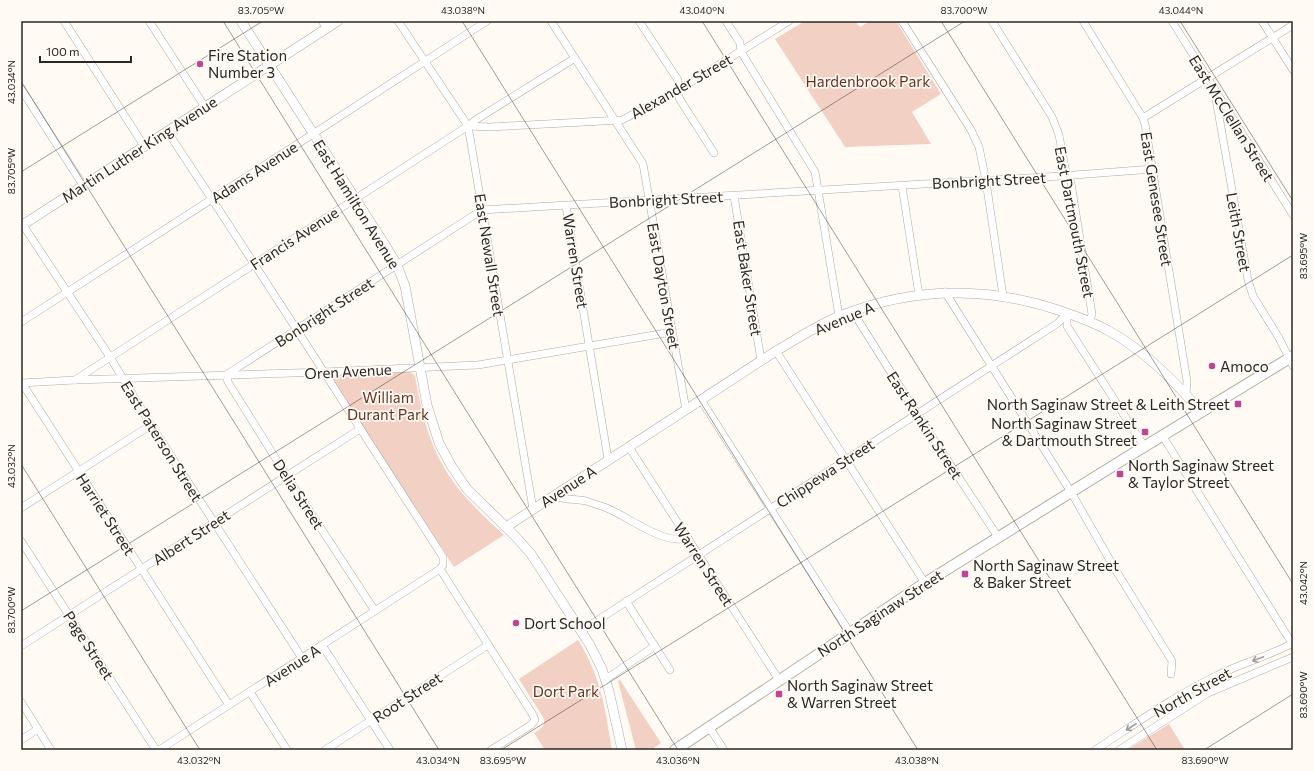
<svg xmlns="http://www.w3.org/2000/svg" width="1314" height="771" font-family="Commissioner,sans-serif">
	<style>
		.green { fill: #f3d0c4 }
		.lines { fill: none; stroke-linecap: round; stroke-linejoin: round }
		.minor-casing { stroke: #b1aaa0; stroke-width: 8 }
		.tertiary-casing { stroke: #b1aaa0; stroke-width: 10 }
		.secondary-casing { stroke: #b1aaa0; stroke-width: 12 }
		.minor { stroke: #fff; stroke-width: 7 }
		.tertiary { stroke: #fff; stroke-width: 9 }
		.secondary { stroke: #fff; stroke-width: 10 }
		.oneway { stroke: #9f9e9c }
		.ticks { fill: none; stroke: #2a2724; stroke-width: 1; stroke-opacity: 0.45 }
		.poi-dot { fill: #c04494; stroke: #fffaf4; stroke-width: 1.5 }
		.labels { text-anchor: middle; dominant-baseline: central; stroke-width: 3.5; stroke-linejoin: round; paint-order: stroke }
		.poi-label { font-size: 15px; fill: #2a2724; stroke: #fffaf4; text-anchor: start }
		.park-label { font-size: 15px; fill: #65311f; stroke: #fffaf4 }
		.street-label { font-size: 15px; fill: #2a2724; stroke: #fffaf4 }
		.neatline { fill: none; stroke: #2a2724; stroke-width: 1.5 }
		.ticks-label { font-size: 10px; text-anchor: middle; fill: #2a2724 }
	</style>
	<rect width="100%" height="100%" fill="#fffaf4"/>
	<g class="green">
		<path d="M805,21H855L860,27L870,21H896L941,94L912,112L931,144L845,147L775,39Z"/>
		<path d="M403,372H411L415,376C424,428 435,466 473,505C482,515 493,525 504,535L454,567L331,377L334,375Z"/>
		<path d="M578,640C601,677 605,708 612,750H545L534,733C541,729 547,725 543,717L519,679Z"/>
		<path d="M620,680L661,743L651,750H636L618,681Z"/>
		<path d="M1169,724L1185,750H1127Z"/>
	</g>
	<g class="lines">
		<g class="minor-casing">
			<g id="minor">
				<path d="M64,21L144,146"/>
				<path d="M149,21L205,107"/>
				<path d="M322,21L327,28"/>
				<path d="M398,21L468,126L533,509"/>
				<path d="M551,21L643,164L686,410"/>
				<path d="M639,21L678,80L679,98L714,153"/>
				<path d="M726,21L740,43L741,51L743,55L815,172L839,316"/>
				<path d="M902,21L971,130L979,147L986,181L1003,296"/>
				<path d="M992,21L1052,117L1059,135L1065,168L1071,183L1092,314L1090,321"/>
				<path d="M1083,21L1143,118L1145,124L1187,381L1186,394"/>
				<path d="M1172,21L1293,215"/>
				<path d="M1262,21L1293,70"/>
				<path d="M1214,88L1248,280L1253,296L1279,338L1293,366"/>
				<path d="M21,89L83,185"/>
				<path d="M1143,118L1293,25"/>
				<path d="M468,126L489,127L622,120L672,94L789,21"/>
				<path d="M902,186L919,295"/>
				<path d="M734,196L761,360"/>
				<path d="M566,206L608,459"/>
				<path d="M21,222L110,357L151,425L302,658"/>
				<path d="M945,292L1071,492L1115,569L1172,661L1171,674"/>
				<path d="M853,312L917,414L998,537"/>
				<path d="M1067,313V326L1144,446"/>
				<path d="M21,322C177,222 332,122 487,21"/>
				<path d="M776,351L925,583"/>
				<path d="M75,380L468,126L477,119L575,58"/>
				<path d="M21,383L75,380L323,372L478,365L672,332"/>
				<path d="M22,383L229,705"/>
				<path d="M701,400L850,633"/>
				<path d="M1162,435L1293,645"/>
				<path d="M629,447L779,680"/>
				<path d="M553,496C564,500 575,499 586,501C592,503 598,505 604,507C627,515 663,546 688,538"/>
				<path d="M21,508L151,425"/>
				<path d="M21,541L156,750"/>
				<path d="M440,569L533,715L535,720L531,725L491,750"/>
				<path d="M626,601L670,670"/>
				<path d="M375,611L286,475L228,382L226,375L482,210L1061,176L1153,169"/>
				<path d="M581,631L1058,323L1067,313"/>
				<path d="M322,645L390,750"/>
				<path d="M21,646L360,429"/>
				<path d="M606,679L655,646"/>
				<path d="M250,692L287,750"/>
				<path d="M21,702L51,750"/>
				<path d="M709,727L724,750"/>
				<path d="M21,740L38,729"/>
				<path d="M159,750L440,569L443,565V557C351,415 261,272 167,131"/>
				<path d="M325,750L488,645"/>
				<path d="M1095,750C1134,725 1171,698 1212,678C1238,664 1267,657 1293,643"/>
				<path d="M1119,750L1208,693L1293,657"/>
			</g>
		</g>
		<g class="tertiary-casing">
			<g id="tertiary">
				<path d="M241,21L387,248L397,265L405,286L427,405L439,443L452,467L467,489L515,536L531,554L590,645L602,669L609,691L622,750"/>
				<path d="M21,226L338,21"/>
				<path d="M506,527L776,351C797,339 817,325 840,316C912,287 985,286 1058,310C1076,316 1093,322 1109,331C1145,351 1175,381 1201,412"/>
			</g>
		</g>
		<g class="secondary-casing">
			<path id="secondary" d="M675,750L925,583L1124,459L1293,356"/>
		</g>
		<use href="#minor" class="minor"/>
		<use href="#tertiary" class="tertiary"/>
		<use href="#secondary" class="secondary"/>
	</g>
	<defs><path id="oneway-shaft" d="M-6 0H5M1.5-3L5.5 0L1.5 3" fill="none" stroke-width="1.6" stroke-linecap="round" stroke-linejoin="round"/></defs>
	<g class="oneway">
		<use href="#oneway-shaft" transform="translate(1258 659) rotate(159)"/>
		<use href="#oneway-shaft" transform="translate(1131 727) rotate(147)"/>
	</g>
	<path class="ticks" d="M223,21L678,750M462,21L918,750M702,21L1157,750M941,21L1293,584M1180,21L1293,201M21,81L439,750M21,172L263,21M21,464L200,750M21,611L965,21M501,750L1293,255M1204,750L1293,694"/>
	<g class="poi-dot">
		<circle cx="200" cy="64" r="4"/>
		<circle cx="1212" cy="366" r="4"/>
		<rect x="1234" y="400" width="8" height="8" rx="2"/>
		<rect x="1141" y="428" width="8" height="8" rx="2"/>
		<rect x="1116" y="470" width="8" height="8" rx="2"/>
		<rect x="961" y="570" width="8" height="8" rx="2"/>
		<circle cx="516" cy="623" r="4"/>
		<rect x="775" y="690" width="8" height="8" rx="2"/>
	</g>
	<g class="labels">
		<g class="poi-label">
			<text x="208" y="55">Fire Station<tspan x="208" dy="17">Number 3</tspan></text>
			<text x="1220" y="366">Amoco</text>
			<text x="1230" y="404" text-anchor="end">North Saginaw Street &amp; Leith Street</text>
			<text x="1137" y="423" text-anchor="end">North Saginaw Street<tspan x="1137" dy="17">&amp; Dartmouth Street</tspan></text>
			<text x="1128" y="465">North Saginaw Street<tspan x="1128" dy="17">&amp; Taylor Street</tspan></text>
			<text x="973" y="565">North Saginaw Street<tspan x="973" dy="17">&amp; Baker Street</tspan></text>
			<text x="524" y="623">Dort School</text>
			<text x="787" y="685">North Saginaw Street<tspan x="787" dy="17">&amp; Warren Street</tspan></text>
		</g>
		<g class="park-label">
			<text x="868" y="81">Hardenbrook Park</text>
			<text x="388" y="397">William<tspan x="388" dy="17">Durant Park</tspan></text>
			<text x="566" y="691">Dort Park</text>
		</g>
		<g class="street-label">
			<text transform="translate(681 86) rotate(-30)">Alexander Street</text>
			<text transform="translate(1232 118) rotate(58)">East McClellan Street</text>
			<text transform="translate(139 149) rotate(-33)">Martin Luther King Avenue</text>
			<text transform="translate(254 172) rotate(-33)">Adams Avenue</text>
			<text transform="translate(989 180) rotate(-3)">Bonbright Street</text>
			<text transform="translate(666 199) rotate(-3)">Bonbright Street</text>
			<text transform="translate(1157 199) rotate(81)">East Genesee Street</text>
			<text transform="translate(357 204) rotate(58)">East Hamilton Avenue</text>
			<text transform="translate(1075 222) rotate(79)">East Dartmouth Street</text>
			<text transform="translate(1239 232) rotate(80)">Leith Street</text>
			<text transform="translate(294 238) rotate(-33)">Francis Avenue</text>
			<text transform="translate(490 255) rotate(81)">East Newall Street</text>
			<text transform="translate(576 261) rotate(81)">Warren Street</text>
			<text transform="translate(748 278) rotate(81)">East Baker Street</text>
			<text transform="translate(664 286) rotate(80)">East Dayton Street</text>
			<text transform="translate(324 312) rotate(-33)">Bonbright Street</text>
			<text transform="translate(844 318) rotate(-23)">Avenue A</text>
			<text transform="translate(348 371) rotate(-3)">Oren Avenue</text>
			<text transform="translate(925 425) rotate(57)">East Rankin Street</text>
			<text transform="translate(162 441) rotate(58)">East Paterson Street</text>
			<text transform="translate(825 473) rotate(-33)">Chippewa Street</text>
			<text transform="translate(568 486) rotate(-33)">Avenue A</text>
			<text transform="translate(299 494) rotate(57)">Delia Street</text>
			<text transform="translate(106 514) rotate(57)">Harriet Street</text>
			<text transform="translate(191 537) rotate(-33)">Albert Street</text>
			<text transform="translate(704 564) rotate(57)">Warren Street</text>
			<text transform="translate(880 613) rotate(-33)">North Saginaw Street</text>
			<text transform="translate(89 645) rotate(57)">Page Street</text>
			<text transform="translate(292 665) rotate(-33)">Avenue A</text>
			<text transform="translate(1192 692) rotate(-29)">North Street</text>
			<text transform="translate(407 697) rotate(-33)">Root Street</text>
		</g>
	</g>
	<rect width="1314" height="771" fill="none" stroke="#fffaf4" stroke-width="44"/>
	<path d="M40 56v6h91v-6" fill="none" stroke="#2a2724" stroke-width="2"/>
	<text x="46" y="56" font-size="12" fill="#2a2724" stroke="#fffaf4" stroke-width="3" paint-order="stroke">100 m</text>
	<rect x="22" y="22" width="1270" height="727" class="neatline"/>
	<g class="ticks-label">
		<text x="261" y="14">83.705°W</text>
		<text x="463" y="14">43.038°N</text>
		<text x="702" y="14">43.040°N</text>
		<text x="964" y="14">83.700°W</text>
		<text x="1181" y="14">43.044°N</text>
		<text transform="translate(11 82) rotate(-90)" y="4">43.034°N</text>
		<text transform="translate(11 171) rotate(-90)" y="4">83.705°W</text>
		<text transform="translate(1303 256) rotate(-90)" y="4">83.695°W</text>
		<text transform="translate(11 466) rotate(-90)" y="4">43.032°N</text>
		<text transform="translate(1303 583) rotate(-90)" y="4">43.042°N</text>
		<text transform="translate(11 610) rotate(-90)" y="4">83.700°W</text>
		<text transform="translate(1303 695) rotate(-90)" y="4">83.690°W</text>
		<text x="199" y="764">43.032°N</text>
		<text x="438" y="764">43.034°N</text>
		<text x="503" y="764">83.695°W</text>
		<text x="678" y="764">43.036°N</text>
		<text x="917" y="764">43.038°N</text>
		<text x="1205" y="764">83.690°W</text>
	</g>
</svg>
